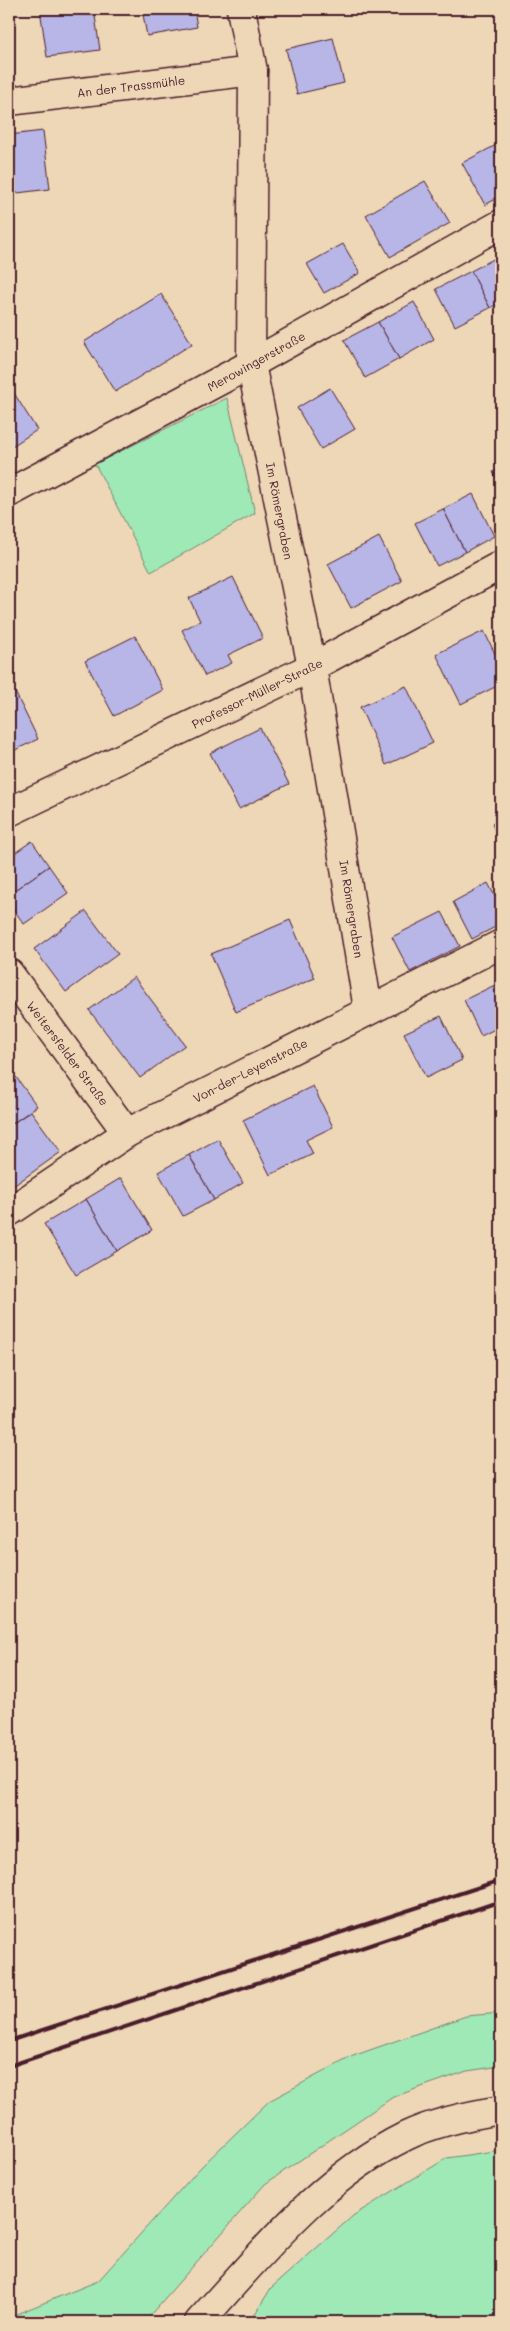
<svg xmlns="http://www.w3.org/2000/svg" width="510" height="2331" font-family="Mali,sans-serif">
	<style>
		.green { fill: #9fe9b7; stroke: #748471 }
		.building { fill: #b8b5e7; stroke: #4a1f2b }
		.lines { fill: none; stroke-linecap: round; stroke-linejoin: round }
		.minor-casing { stroke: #4a1f2b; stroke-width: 31 }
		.secondary-casing { stroke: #4a1f2b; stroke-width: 31 }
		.minor { stroke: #eed7b7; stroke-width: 28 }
		.secondary { stroke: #eed7b7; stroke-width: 28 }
		.rail { stroke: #4a1f2b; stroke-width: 4 }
		.labels { text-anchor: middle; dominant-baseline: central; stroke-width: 5; stroke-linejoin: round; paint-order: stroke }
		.street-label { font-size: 12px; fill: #4a1f2b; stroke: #eed7b7 }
	</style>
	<rect width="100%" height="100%" fill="#eed7b7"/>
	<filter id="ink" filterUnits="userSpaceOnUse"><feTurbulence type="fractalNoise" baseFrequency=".02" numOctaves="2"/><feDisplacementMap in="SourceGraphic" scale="10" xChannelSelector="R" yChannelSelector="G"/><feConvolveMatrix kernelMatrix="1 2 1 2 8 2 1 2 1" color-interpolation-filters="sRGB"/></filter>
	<g filter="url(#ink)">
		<g class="green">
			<path d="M227,398L255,513L151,572L95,464Z"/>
			<path d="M501,2013V2066L467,2071L393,2097L265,2184L144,2322H9V2317L98,2281L201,2167L269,2101L353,2056L466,2016Z"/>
			<path d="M501,2150V2322H250L271,2288L354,2215L447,2158Z"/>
		</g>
		<g class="building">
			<path d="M40,9H94L100,50L47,57Z"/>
			<path d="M142,9H194L197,27L147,36Z"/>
			<path d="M333,38L344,83L297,94L286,49Z"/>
			<path d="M43,131L50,189L9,194V135Z"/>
			<path d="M498,144L501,150V196L485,205L462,163Z"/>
			<path d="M425,181L450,223L390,257L366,215Z"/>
			<path d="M343,244L360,273L324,293L307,264Z"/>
			<path d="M501,255V302L490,308L471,271Z"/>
			<path d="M471,271L490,308L455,326L436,289Z"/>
			<path d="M161,294L192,344L115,392L84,342Z"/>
			<path d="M414,302L434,339L399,359L378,322Z"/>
			<path d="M378,322L399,359L365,378L344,340Z"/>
			<path d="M9,385L37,430L9,448Z"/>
			<path d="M330,388L355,429L321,449L297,408Z"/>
			<path d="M501,468V488L493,472Z"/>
			<path d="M473,494L494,536L465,552L443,509Z"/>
			<path d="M443,509L465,552L437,566L415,523Z"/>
			<path d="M379,537L402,581L351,608L328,564Z"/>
			<path d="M233,577L263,638L228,655L232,663L205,676L182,630L200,621L189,598Z"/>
			<path d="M484,631L501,666V684L461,704L436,654Z"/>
			<path d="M135,636L163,690L114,716L85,661Z"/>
			<path d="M406,686L433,743L386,765L360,707Z"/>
			<path d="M15,692L38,739L9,753V695Z"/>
			<path d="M260,728L289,784L239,809L210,753Z"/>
			<path d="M501,819V844L492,824Z"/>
			<path d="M32,841L49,866L9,894V857Z"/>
			<path d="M49,866L68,893L24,924L9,903V894Z"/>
			<path d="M488,883L501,908V924L472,939L453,902Z"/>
			<path d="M86,911L118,954L66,992L34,949Z"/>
			<path d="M442,912L460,946L410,972L392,937Z"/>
			<path d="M290,920L315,978L236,1012L211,954Z"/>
			<path d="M134,977L185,1045L140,1078L89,1010Z"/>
			<path d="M501,982V1026L481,1036L464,1000Z"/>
			<path d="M441,1016L462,1060L426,1078L404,1033Z"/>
			<path d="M16,1077L37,1106L9,1126V1082Z"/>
			<path d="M313,1086L333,1127L306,1140L313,1154L270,1175L243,1120Z"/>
			<path d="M31,1111L61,1152L9,1189V1126Z"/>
			<path d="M218,1139L243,1183L214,1200L189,1155Z"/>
			<path d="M189,1155L214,1200L183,1216L158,1172Z"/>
			<path d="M121,1178L152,1230L117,1251L86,1199Z"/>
			<path d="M86,1199L117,1251L76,1275L44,1224Z"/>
		</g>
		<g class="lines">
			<g class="minor-casing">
				<g id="minor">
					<path d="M241,9L253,71L251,364L312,667L368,1009"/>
					<path d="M9,101L253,71"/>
					<path d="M9,493L251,364L501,224"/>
					<path d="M9,812L312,667L501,565"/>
					<path d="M9,973L127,1133"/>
					<path d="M9,1212L127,1133L501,944"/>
				</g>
			</g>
			<g class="secondary-casing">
				<path id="secondary" d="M199,2322C262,2253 321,2178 406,2136C435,2122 470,2115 501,2110"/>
			</g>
			<use href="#minor" class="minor"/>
			<use href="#secondary" class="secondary"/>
			<g class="rail">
				<path d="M9,2041L501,1880"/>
				<path d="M9,2066L501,1901"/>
			</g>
		</g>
	</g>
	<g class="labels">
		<g class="street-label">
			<text transform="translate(131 86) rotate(-7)">An der Trassmühle</text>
			<text transform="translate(256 361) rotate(-29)">Merowingerstraße</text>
			<text transform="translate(280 511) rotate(79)">Im Römergraben</text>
			<text transform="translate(257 693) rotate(-26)">Professor-Müller-Straße</text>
			<text transform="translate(352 909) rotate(81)">Im Römergraben</text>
			<text transform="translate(68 1053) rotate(53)">Weitersfelder Straße</text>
			<text transform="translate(250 1070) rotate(-27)">Von-der-Leyenstraße</text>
		</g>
	</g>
	<rect width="510" height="2331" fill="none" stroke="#eed7b7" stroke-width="30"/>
	<rect x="15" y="15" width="480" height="2301" fill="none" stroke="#4a1f2b" stroke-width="2" filter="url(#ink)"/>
</svg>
